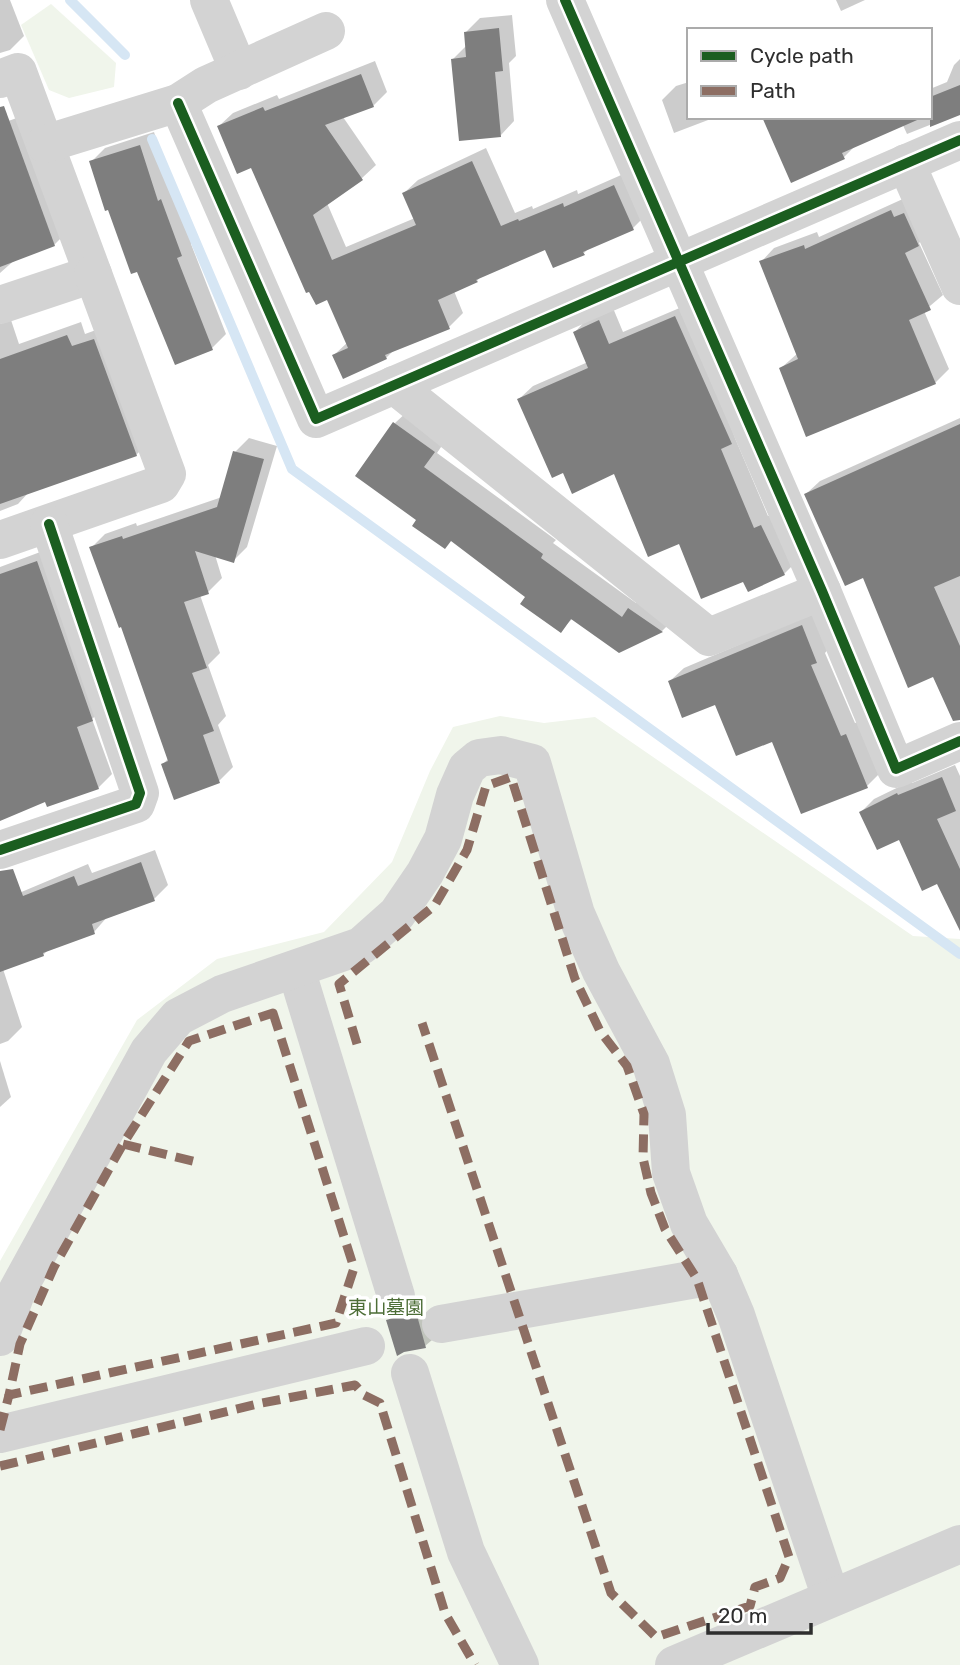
<svg xmlns="http://www.w3.org/2000/svg" width="960" height="1665" font-family="Rubik,'Noto Sans JP',sans-serif">
	<style>
		.green { fill: #f0f5eb }
		.shadow { fill: #0003 }
		.lines { fill: none; stroke-linecap: round; stroke-linejoin: round }
		.stream { stroke: #d6e6f4; stroke-width: 10 }
		.building { fill: #7e7e7e }
		.minor { stroke: #d3d3d3; stroke-width: 38 }
		.quiet { stroke: #8d6e63; stroke-width: 9; stroke-dasharray: 18 9; stroke-linecap: butt }
		.cycleway-casing { stroke: #fff; stroke-width: 15 }
		.cycleway { stroke: #1b5e20; stroke-width: 10 }
		.labels { text-anchor: middle; dominant-baseline: central; stroke-width: 7; stroke-linejoin: round; paint-order: stroke }
		.park-label { font-size: 19px; fill: #4d6e37; stroke: #fff }
	</style>
	<rect width="100%" height="100%" fill="#fff"/>
	<g class="green">
		<path d="M51,4L116,63L114,87L69,98L49,90L21,25Z"/>
		<path d="M500,716L544,723L595,717L913,936L960,939V1665H0V1261L137,1020L217,959L324,932L392,862L430,771L453,727Z"/>
	</g>
	<g class="shadow">
		<path d="M0,0H10L24,36L10,50L0,53Z"/>
		<path d="M836,0H865L841,11Z"/>
		<path d="M512,15L516,56L509,63L514,121L501,135L452,60L467,45L466,32L480,18Z"/>
		<path d="M960,59V113L907,134L901,121L856,145L844,157L764,117H930V89L947,82L954,65Z"/>
		<path d="M375,61L387,92L373,106L343,117L376,165L362,178L327,203L346,247L415,218L404,193L418,180L486,148L515,213L532,206L533,209L577,190L578,194L628,172L647,214L633,228L590,247L584,253L546,247L482,275L477,281L454,291L463,313L449,327L395,349L386,358L334,355L348,342L328,297L252,165L219,126L233,113L277,95L279,99Z"/>
		<path d="M689,82V117H716L674,133L662,100L676,86Z"/>
		<path d="M25,115L68,231L54,245L17,258L0,273V124Z"/>
		<path d="M154,132L172,188L175,187L195,241L191,244L226,334L212,348L91,162L105,148Z"/>
		<path d="M905,198L931,231L919,243L943,295L924,311L949,369L935,383L781,368L798,353L761,262L774,248L817,232L819,237Z"/>
		<path d="M689,304L735,438L768,516L775,513L798,560L784,574L744,579L680,542L614,472L563,471L519,399L533,386L588,362L575,332L588,318L613,308L623,332Z"/>
		<path d="M11,320L19,344L81,322L85,334L107,326L150,441L136,455L29,492L18,504L0,511V324Z"/>
		<path d="M409,410L447,438L437,453L556,540L553,543L636,603L644,595L675,618L662,631L573,618L560,631L528,596L452,540L419,520L395,423Z"/>
		<path d="M960,418V709L806,494L820,481Z"/>
		<path d="M249,438L277,446L247,547L233,561L215,555L222,578L208,592L200,595L220,653L208,665L226,716L218,725L233,767L219,781L175,798L163,764L169,758L122,625L91,548L105,534L136,523L137,526L222,497L235,452Z"/>
		<path d="M51,548L106,706L92,719L112,774L98,788L46,800L0,819V567Z"/>
		<path d="M816,612L830,647L825,653L855,723L860,721L881,772L867,786L773,739L716,703L670,681L684,668Z"/>
		<path d="M955,765L960,776V890L938,882L899,838L861,812L874,799L911,781L912,783Z"/>
		<path d="M155,850L168,885L154,899L108,916L94,932L49,949L43,955L3,969L22,1027L8,1041L0,1044V901L88,864L92,873Z"/>
		<path d="M0,1061L11,1097L0,1107Z"/>
		<path d="M423,1306L432,1340L425,1346L388,1321L395,1314Z"/>
	</g>
	<g class="lines">
		<g class="stream">
			<path d="M70,0L125,55"/>
			<path d="M152,139L292,469L960,954"/>
		</g>
	</g>
	<g class="building">
		<path d="M499,28L503,71L495,72L501,137L459,141L451,59L466,57L464,32Z"/>
		<path d="M361,74L374,107L325,125L363,180L313,215L332,260L416,225L402,193L472,161L501,226L518,219L519,221L563,203L564,207L614,185L634,230L583,252L585,255L553,268L545,250L476,280L478,282L438,300L450,329L385,355L387,359L343,379L332,355L348,348L327,300L316,305L309,292L306,293L251,168L237,174L217,126L263,107L265,111Z"/>
		<path d="M960,85V115L930,127V97Z"/>
		<path d="M4,106L55,246L0,267V107Z"/>
		<path d="M762,117H924L842,153L845,159L791,183Z"/>
		<path d="M140,145L158,201L161,199L182,256L177,258L213,350L175,365L137,272L131,274L108,210L105,211L89,161Z"/>
		<path d="M891,210L894,217L904,213L919,246L905,253L931,310L909,320L936,384L806,437L779,368L798,359L759,261L804,245L805,249Z"/>
		<path d="M675,316L732,444L721,449L754,528L761,525L785,575L748,592L743,582L701,599L679,544L648,557L614,474L572,494L563,473L552,478L517,399L588,368L573,332L599,320L609,344Z"/>
		<path d="M67,335L72,346L94,339L137,456L0,504V359Z"/>
		<path d="M393,422L435,452L424,467L543,554L541,558L622,617L628,608L663,632L619,653L571,619L561,633L520,604L525,597L451,541L445,549L412,526L416,520L355,476Z"/>
		<path d="M960,424V576L934,587L960,646V720L953,721L933,677L908,688L863,578L845,586L804,494Z"/>
		<path d="M233,451L264,459L234,563L195,551L209,594L184,602L207,668L192,673L214,731L203,735L220,783L174,800L161,764L168,761L121,627L119,628L89,547L122,536L123,539L217,507Z"/>
		<path d="M37,561L93,721L77,727L99,789L47,807L45,802L0,821V574Z"/>
		<path d="M802,625L817,663L811,665L841,736L846,734L868,788L801,814L772,742L736,756L715,705L682,718L668,681Z"/>
		<path d="M942,777L956,811L937,819L960,869V931L937,884L922,891L899,840L877,850L859,812L897,793L898,795Z"/>
		<path d="M141,862L155,901L92,924L95,934L43,953L44,956L0,972V871L13,869L23,896L74,876L78,886Z"/>
		<path d="M416,1312L426,1348L404,1352L397,1356L386,1320Z"/>
	</g>
	<g class="lines">
		<g class="minor">
			<path d="M209,0L239,71"/>
			<path d="M565,0L822,591L896,769L960,741"/>
			<path d="M0,79L18,72L93,274L0,305"/>
			<path d="M178,103L316,419L960,140"/>
			<path d="M45,144L178,103L206,85L326,31"/>
			<path d="M906,163L960,286"/>
			<path d="M394,385L709,637L822,591"/>
			<path d="M0,540L161,484L167,474L93,274"/>
			<path d="M0,850L136,804L140,793L49,524"/>
			<path d="M296,969L396,1296"/>
			<path d="M441,1324L719,1275"/>
			<path d="M0,1337L16,1293L149,1051L178,1017L222,994L361,946L397,914L425,873L443,839L455,795L467,768L479,758L501,755L532,763L576,914L601,971L651,1064L667,1115L671,1173L689,1224L719,1275L736,1315L831,1598"/>
			<path d="M410,1373L466,1552L520,1665"/>
			<path d="M0,1434L366,1346"/>
			<path d="M674,1665L960,1544"/>
		</g>
		<g class="quiet">
			<path d="M273,1013L354,1268L336,1323L9,1395L20,1344L54,1267L123,1144L189,1041Z"/>
			<path d="M357,1044L339,984L435,905L467,850L486,786L511,777L575,979L600,1031L627,1066L644,1114L643,1158L651,1193L665,1229L697,1279L789,1557L780,1578L755,1587L750,1606L656,1637L611,1593L422,1023"/>
			<path d="M123,1144L197,1162"/>
			<path d="M0,1430L9,1395"/>
			<path d="M0,1466L262,1403L355,1385L364,1395L380,1403L445,1613L475,1665"/>
		</g>
		<g class="cycleway-casing">
			<g id="cycleway">
				<path d="M565,0L822,591L896,769L960,741"/>
				<path d="M178,103L316,419L960,140"/>
				<path d="M0,850L136,804L140,793L49,524"/>
			</g>
		</g>
		<use href="#cycleway" class="cycleway"/>
	</g>
	<g class="labels">
		<g class="park-label">
			<text x="386" y="1307">東山墓園</text>
		</g>
	</g>
	<rect x="687" y="28" width="245" height="91" fill="#ffffff" stroke="#ababab" stroke-width="2"/>
	<rect x="701" y="51" width="35" height="10" fill="#1b5e20" stroke="#ababab" stroke-width="2"/>
	<text x="750" y="63" font-size="21" fill="#2e2e2e">Cycle path</text>
	<rect x="701" y="86" width="35" height="10" fill="#8d6e63" stroke="#ababab" stroke-width="2"/>
	<text x="750" y="98" font-size="21" fill="#2e2e2e">Path</text>
	<path d="M708 1623v10h103v-10" fill="none" stroke="#2e2e2e" stroke-width="3.5"/>
	<text x="718" y="1623" font-size="21" fill="#2e2e2e" stroke="#ffffff" stroke-width="5" paint-order="stroke">20 m</text>
</svg>
